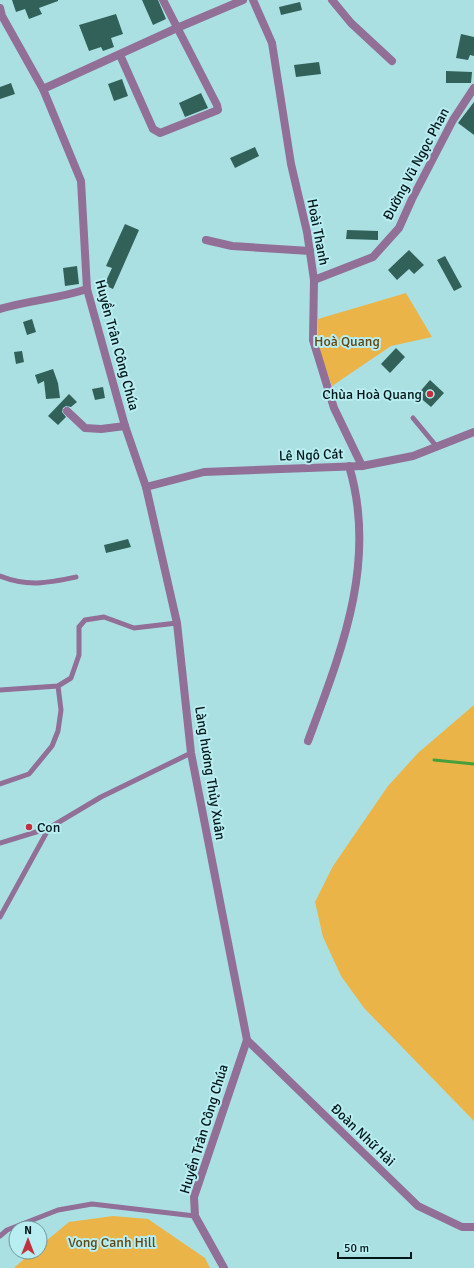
<svg xmlns="http://www.w3.org/2000/svg" width="474" height="1268" font-family="Signika,sans-serif">
	<style>
		.green { fill: #eab448 }
		.lines { fill: none; stroke-linecap: round; stroke-linejoin: round }
		.stream { stroke: #469f3a; stroke-width: 3 }
		.building { fill: #316159 }
		.service { stroke: #916f97; stroke-width: 5 }
		.minor { stroke: #916f97; stroke-width: 8 }
		.tertiary { stroke: #916f97; stroke-width: 8 }
		.poi-dot { fill: #c1313d; stroke: #b8edf1; stroke-width: 1.5 }
		.labels { text-anchor: middle; dominant-baseline: central; stroke-width: 4; stroke-linejoin: round; paint-order: stroke }
		.street-label { font-size: 14px; fill: #031719; stroke: #b8edf1 }
		.park-label { font-size: 14px; fill: #604610; stroke: #b8edf1 }
		.poi-label { font-size: 14px; fill: #031719; stroke: #b8edf1; text-anchor: end }
	</style>
	<rect width="100%" height="100%" fill="#abe0e3"/>
	<g class="green">
		<path d="M406,293L432,337L391,346L332,386L318,347V319Z"/>
		<path d="M474,705V1121L364,1008L341,976L323,937L315,902L333,866L388,786L418,753Z"/>
		<path d="M113,1216L148,1219L205,1258L210,1268H14L32,1252H40V1246L69,1222Z"/>
	</g>
	<g class="lines">
		<path class="stream" d="M434,760L474,764"/>
	</g>
	<g class="building">
		<path d="M12,0H58V1L39,8L42,14L29,19L25,9L16,12Z"/>
		<path d="M142,0H158L166,19L153,25Z"/>
		<path d="M300,2L302,10L281,15L279,7Z"/>
		<path d="M116,14L123,34L111,38L114,47L103,51L101,47L89,51L79,25Z"/>
		<path d="M461,34L474,37V56L470,55L468,60L456,58Z"/>
		<path d="M319,62L321,74L296,77L294,65Z"/>
		<path d="M446,71L472,72L471,83H446Z"/>
		<path d="M122,79L128,96L114,101L108,84Z"/>
		<path d="M11,83L15,94L0,99V87Z"/>
		<path d="M201,93L208,108L185,117L179,103Z"/>
		<path d="M474,102V135L458,123Z"/>
		<path d="M255,147L259,156L235,168L230,158Z"/>
		<path d="M125,224L139,230L113,289L104,285L112,268L106,266Z"/>
		<path d="M347,230L378,231V240L346,239Z"/>
		<path d="M409,250L424,265L414,274L409,269L397,280L388,270Z"/>
		<path d="M445,256L462,287L454,291L437,260Z"/>
		<path d="M77,266L79,284L65,286L63,268Z"/>
		<path d="M32,319L36,332L27,335L23,322Z"/>
		<path d="M396,348L405,357L390,373L381,364Z"/>
		<path d="M22,351L24,362L16,364L14,352Z"/>
		<path d="M53,369L58,383L60,398L46,399L44,381L38,384L35,375Z"/>
		<path d="M430,380L444,393L431,407L417,395Z"/>
		<path d="M103,387L105,398L95,400L92,389Z"/>
		<path d="M69,394L77,402L71,407L66,406L63,408L62,412L66,417L58,425L48,416Z"/>
		<path d="M128,539L131,547L106,553L104,545Z"/>
	</g>
	<g class="lines">
		<g class="service">
			<path d="M413,418L437,447"/>
			<path d="M0,576C28,587 47,583 76,577"/>
			<path d="M0,690L58,686L71,678L79,655V627L85,620L104,617L134,628L177,623"/>
			<path d="M0,784L29,774L52,746L58,731L61,710L58,686"/>
			<path d="M0,843L49,828L101,797L191,753"/>
			<path d="M0,917L49,828"/>
			<path d="M0,1236L7,1230L58,1210L92,1204L195,1216"/>
		</g>
		<g class="minor">
			<path d="M253,0L272,43L291,164L307,232L314,280L313,340L334,408L362,466"/>
			<path d="M332,0L351,23L392,61"/>
			<path d="M120,55L153,129L160,133L218,110L217,105L163,0"/>
			<path d="M43,89L177,28L243,0"/>
			<path d="M206,240L232,246L310,251"/>
			<path d="M314,280L373,257L399,228L412,199L453,120L474,88"/>
			<path d="M0,309C29,300 58,299 87,289"/>
			<path d="M67,411L85,428L101,429L125,426"/>
			<path d="M308,741C341,652 378,562 349,466"/>
			<path d="M247,1040L418,1206L462,1227H474"/>
		</g>
		<g class="tertiary">
			<path d="M0,8L2,16L43,89L81,181L87,289L125,426L146,487L177,623L191,753L247,1040L194,1197L195,1216L224,1268"/>
			<path d="M146,487L204,472L362,466L413,456L474,432"/>
		</g>
	</g>
	<g class="poi-dot">
		<circle cx="430" cy="394" r="4"/>
		<circle cx="29" cy="827" r="4"/>
	</g>
	<g class="labels">
		<g class="street-label">
			<text transform="translate(416 164) rotate(-62)">Đường Vũ Ngọc Phan</text>
			<text transform="translate(318 232) rotate(79)">Hoài Thanh</text>
			<text transform="translate(117 345) rotate(75)">Huyền Trân Công Chúa</text>
			<text transform="translate(311 455) rotate(-2)">Lê Ngô Cát</text>
			<text transform="translate(210 773) rotate(81)">Làng hương Thủy Xuân</text>
			<text transform="translate(204 1129) rotate(-73)">Huyền Trân Công Chúa</text>
			<text transform="translate(363 1135) rotate(44)">Đoàn Nhữ Hài</text>
		</g>
		<g class="park-label">
			<text x="347" y="341">Hoà Quang</text>
			<text x="112" y="1242">Vong Canh Hill</text>
		</g>
		<g class="poi-label">
			<text x="422" y="394">Chùa Hoà Quang</text>
			<text x="37" y="827" text-anchor="start">Con</text>
		</g>
	</g>
	<g transform="translate(28 1240)"><circle r="19" fill="#b8edf1" stroke="#70979b"/>
	<path d="M0-3L7 15L0 10L-7 15Z" fill="#c1313d"/>
	<text y="-6" font-size="11" font-weight="bold" text-anchor="middle" fill="#031719">N</text>
	</g>
	<path d="M338 1252v6h73v-6" fill="none" stroke="#031719" stroke-width="2"/>
	<text x="344" y="1252" font-size="12" fill="#031719" stroke="#b8edf1" stroke-width="3" paint-order="stroke">50 m</text>
</svg>
